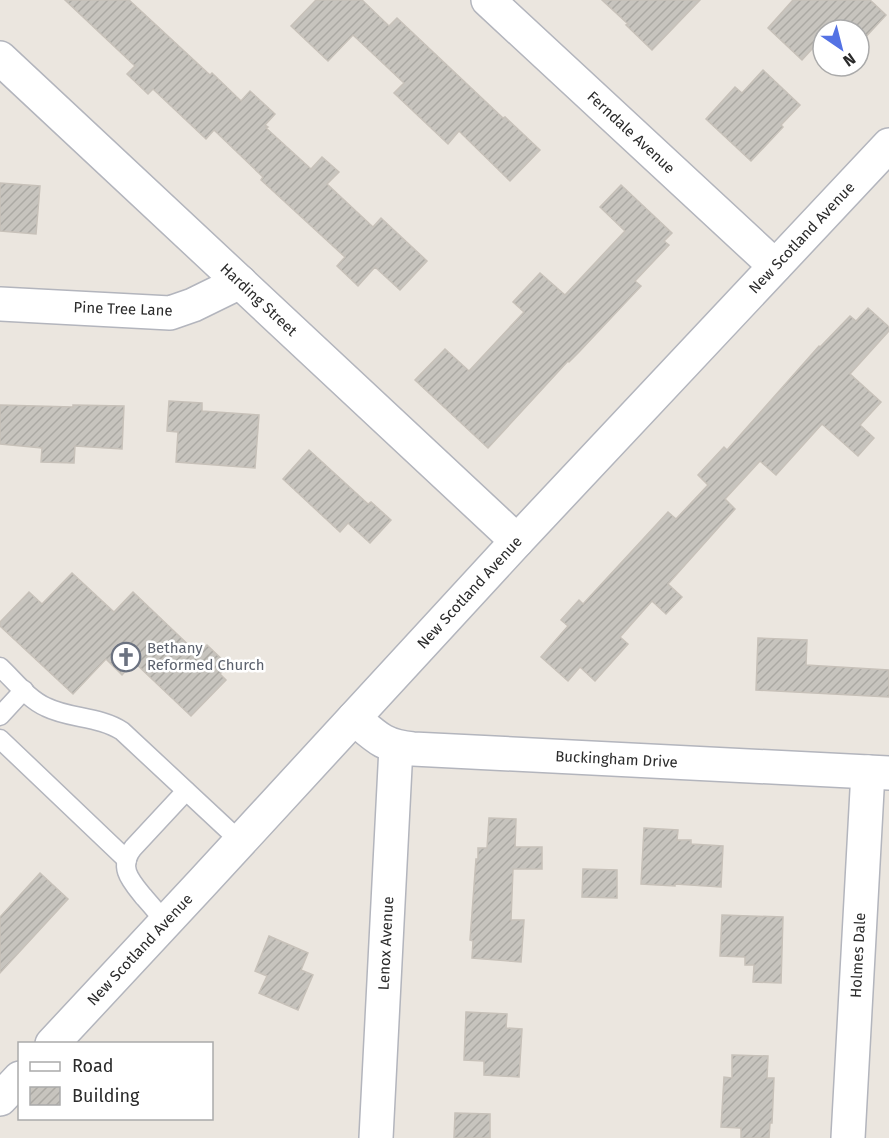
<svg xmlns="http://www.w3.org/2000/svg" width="889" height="1138" font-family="'Fira Sans',sans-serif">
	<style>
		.building { fill: url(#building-hatch); stroke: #c7c1b9; stroke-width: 1.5 }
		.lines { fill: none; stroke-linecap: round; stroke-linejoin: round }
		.service-casing { stroke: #b3b5bd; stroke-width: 21 }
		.minor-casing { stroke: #b3b5bd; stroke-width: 36 }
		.tertiary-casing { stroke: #b3b5bd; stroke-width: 36 }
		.service { stroke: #fff; stroke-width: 18 }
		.minor { stroke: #fff; stroke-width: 33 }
		.tertiary { stroke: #fff; stroke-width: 33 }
		.labels { text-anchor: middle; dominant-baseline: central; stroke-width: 5; stroke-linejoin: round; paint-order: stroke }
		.street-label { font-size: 15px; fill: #2b2b2b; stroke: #fff }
		.worship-label { font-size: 15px; fill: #5b616d; stroke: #fff; text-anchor: start }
	</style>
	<defs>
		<pattern id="building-hatch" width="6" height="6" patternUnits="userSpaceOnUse" patternTransform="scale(1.5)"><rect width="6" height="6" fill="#c7c4be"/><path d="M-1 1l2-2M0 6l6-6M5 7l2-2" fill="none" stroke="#aba9a3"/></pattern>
	</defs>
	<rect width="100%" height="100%" fill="#ebe6df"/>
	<g class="building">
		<path d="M65,0H129L210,75L212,73L241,101L250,91L275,114L265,125L268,127L266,128L311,169L322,157L339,172L327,184L373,227L381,218L427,261L400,290L375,267L358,286L337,266L345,257L261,180L263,177L214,130L206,139L153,89L148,94L127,74L135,66Z"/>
		<path d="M316,0H362L389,26L397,18L503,118L505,117L540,150L510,181L459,131L448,144L394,93L404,83L353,35L328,61L291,26Z"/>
		<path d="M602,0H700L652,50L626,25L628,24Z"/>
		<path d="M793,0H870L886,15L862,41L859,38V30H850L839,20L829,30H823V37L802,60L768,28Z"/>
		<path d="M763,70L800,105L781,125L783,127L751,161L706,119L735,87L742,93Z"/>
		<path d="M0,183L40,186L36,234L0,231Z"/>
		<path d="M621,185L672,233L664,241L669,245L635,281L641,286L579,352L569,362L568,361L488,448L415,380L445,349L469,371L524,312L513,302L540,273L565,295L625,231L600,207Z"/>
		<path d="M868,308L889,327V331L850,374L881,402L860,425L874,438L858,456L822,424L776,475L760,461L725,499L735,509L668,584L682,597L666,614L652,601L620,637L628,644L595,681L580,667L568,681L541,657L568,626L561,620L579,600L583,604L668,512L676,519L708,485L698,475L724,447L727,450L819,346L820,347L850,316L856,321Z"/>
		<path d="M169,401L202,403V411L259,415L255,468L176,462L178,432L167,431Z"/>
		<path d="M0,405L73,407V405L124,406L122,449L75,446L74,463L41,462L42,448L0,444Z"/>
		<path d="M309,450L368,504L371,502L391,520L370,543L348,523L340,532L283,479Z"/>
		<path d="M72,573L114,612L133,592L198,654L207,645L228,665L220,674L226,680L191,716L134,662L122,675L106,659L73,694L0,626V622L29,592L42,604Z"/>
		<path d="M758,638L807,640L806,665L889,670V697L756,690Z"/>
		<path d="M489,818L516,819L515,847H542V869H513L511,920H524L521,962L472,958L473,941L470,940L476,859H478V848H487Z"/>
		<path d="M644,828L678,830L677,840H691V844L723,846L721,887L675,884V886L641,884Z"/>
		<path d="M583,869L617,870V898L582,897Z"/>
		<path d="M40,873L68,899L0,973V917Z"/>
		<path d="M722,915L783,917L781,983L753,982L754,965H745V957L720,956Z"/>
		<path d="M269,936L308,953L301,970L313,975L298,1010L259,993L267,976L255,971Z"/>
		<path d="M466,1012L507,1014L506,1028L522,1029L519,1077L484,1075V1061L464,1060Z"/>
		<path d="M732,1055L768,1056L767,1078H774L772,1123H770L769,1138H741V1128L721,1127L724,1077L732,1078Z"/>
		<path d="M455,1113L490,1114V1138H454Z"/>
	</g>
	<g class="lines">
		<g class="service-casing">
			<g id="service">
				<path d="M0,667C14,680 28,699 46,707C70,719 99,716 122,731L240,841"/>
				<path d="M0,716L24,690"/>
				<path d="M0,739L127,860"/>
				<path d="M165,922C158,913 150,904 143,896C130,880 118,867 133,848L186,791"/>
			</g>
		</g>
		<g class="minor-casing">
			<g id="minor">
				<path id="s1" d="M488,0L775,266"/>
				<path id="s2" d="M0,58L517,541"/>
				<path d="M0,304L170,313L193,305L240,282"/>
				<path id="s3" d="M376,1138L396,747"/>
				<path id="s4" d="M848,1138L868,772"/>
			</g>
		</g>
		<g class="tertiary-casing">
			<g id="tertiary">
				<path id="s5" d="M354,718C376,737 383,746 413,749L889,773"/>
				<path id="s6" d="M52,1044L202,883L517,541L889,145"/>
				<path d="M0,1099L20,1078"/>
			</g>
		</g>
		<use href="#service" class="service"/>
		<use href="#minor" class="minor"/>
		<use href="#tertiary" class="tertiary"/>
	</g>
	<defs>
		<g id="church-ring" transform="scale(1.5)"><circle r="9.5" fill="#fff" stroke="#6b7280" stroke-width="1.5"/><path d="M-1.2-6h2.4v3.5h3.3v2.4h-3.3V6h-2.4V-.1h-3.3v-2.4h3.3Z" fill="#6b7280"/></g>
	</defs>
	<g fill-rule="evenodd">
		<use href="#church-ring" x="126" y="657"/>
	</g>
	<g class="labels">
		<g class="street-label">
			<text stroke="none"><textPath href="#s1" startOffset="195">Ferndale Avenue</textPath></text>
			<text stroke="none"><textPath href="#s6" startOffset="1101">New Scotland Avenue</textPath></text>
			<text stroke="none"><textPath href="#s2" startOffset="354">Harding Street</textPath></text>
			<text transform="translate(123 309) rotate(2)">Pine Tree Lane</text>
			<text stroke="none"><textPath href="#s6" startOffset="615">New Scotland Avenue</textPath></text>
			<text stroke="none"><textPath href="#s5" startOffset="272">Buckingham Drive</textPath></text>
			<text stroke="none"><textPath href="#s3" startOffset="195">Lenox Avenue</textPath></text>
			<text stroke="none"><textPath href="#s6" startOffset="129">New Scotland Avenue</textPath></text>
			<text stroke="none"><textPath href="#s4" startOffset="183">Holmes Dale</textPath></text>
		</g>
		<g class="worship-label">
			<text x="147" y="648">Bethany<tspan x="147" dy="17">Reformed Church</tspan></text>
		</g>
	</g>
	<rect x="18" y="1042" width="195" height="78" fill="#ffffff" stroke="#aaaaaa" stroke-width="1.5"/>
	<rect x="30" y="1062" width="30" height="9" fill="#ffffff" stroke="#aaaaaa" stroke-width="1.5"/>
	<text x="72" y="1072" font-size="18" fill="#2b2b2b">Road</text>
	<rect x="30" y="1087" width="30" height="18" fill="url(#building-hatch)" stroke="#aaaaaa" stroke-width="1.5"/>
	<text x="72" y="1102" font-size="18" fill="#2b2b2b">Building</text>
	<g transform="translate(841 48) rotate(145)"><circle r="28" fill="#ffffff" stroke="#aaaaaa" stroke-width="1.5"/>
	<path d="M0-4.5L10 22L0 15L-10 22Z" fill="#5472e4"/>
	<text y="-9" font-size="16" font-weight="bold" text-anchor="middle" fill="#2b2b2b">N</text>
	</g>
</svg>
